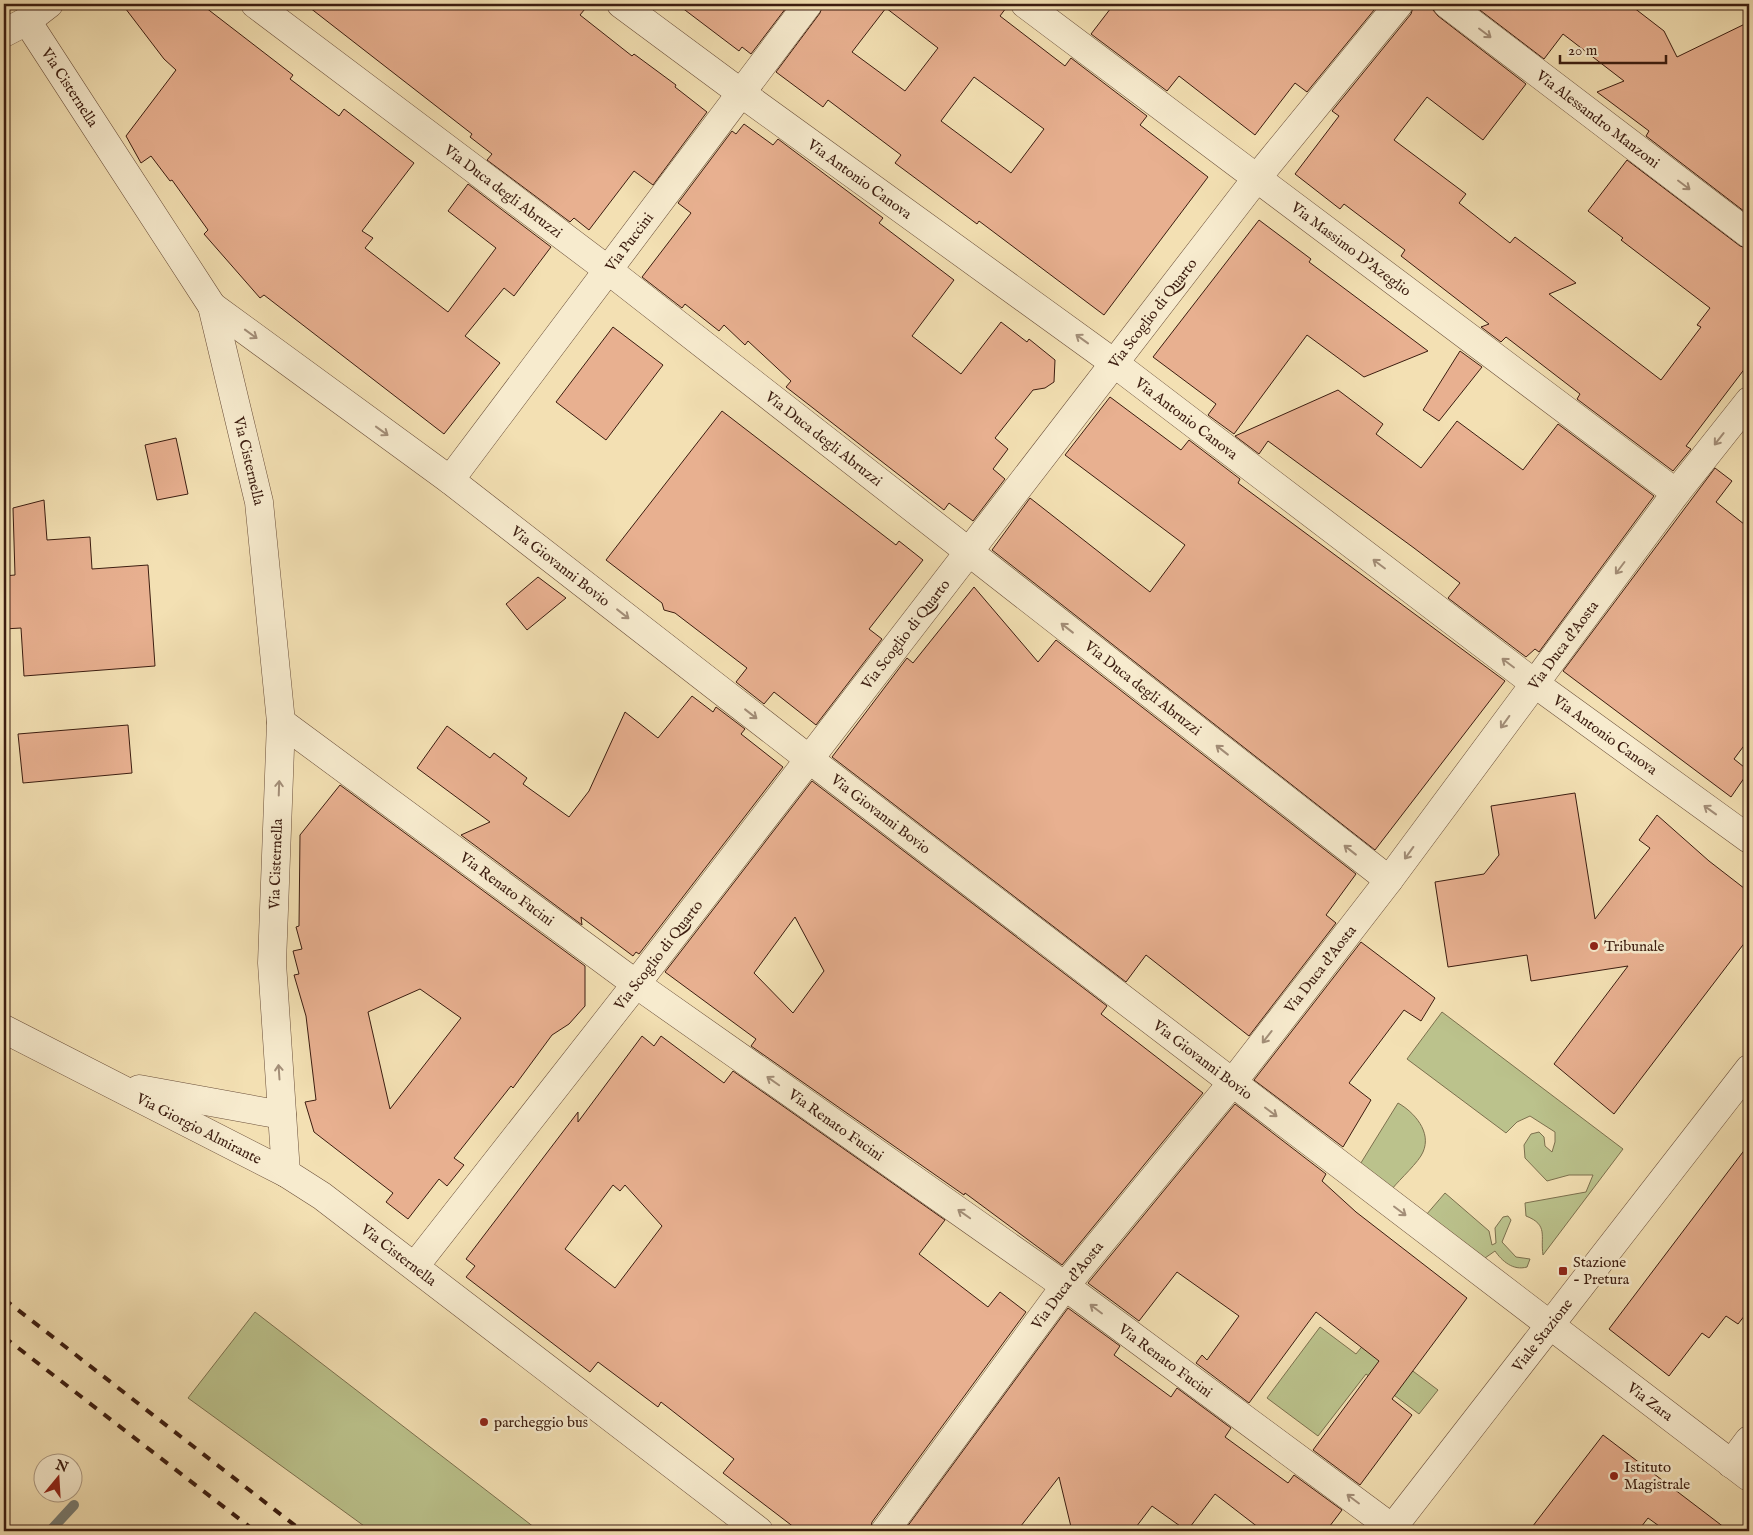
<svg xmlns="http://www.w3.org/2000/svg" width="1753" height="1535" font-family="'IM FELL English',serif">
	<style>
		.green { fill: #bbc28c; stroke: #7c704e }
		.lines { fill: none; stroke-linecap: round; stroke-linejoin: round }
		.stream { stroke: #777c73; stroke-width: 10 }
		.building { fill: #e8b090; stroke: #3c1d10; fill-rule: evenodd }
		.street-casing { stroke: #6a4e39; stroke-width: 29 }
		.street { stroke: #f7ebce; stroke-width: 28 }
		.rail { stroke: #3c1d10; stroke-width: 4; stroke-dasharray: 9 9; stroke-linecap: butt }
		.oneway { stroke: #a38e78 }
		.poi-dot { fill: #8f2418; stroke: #f7ebce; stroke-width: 2 }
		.labels { text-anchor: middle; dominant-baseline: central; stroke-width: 5; stroke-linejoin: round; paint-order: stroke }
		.street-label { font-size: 15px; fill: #3c1d10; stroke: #f7ebce }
		.poi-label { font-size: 15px; fill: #3c1d10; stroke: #f7ebce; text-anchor: start }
	</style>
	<rect width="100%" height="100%" fill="#f3e0b3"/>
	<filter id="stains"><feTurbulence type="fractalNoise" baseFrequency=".004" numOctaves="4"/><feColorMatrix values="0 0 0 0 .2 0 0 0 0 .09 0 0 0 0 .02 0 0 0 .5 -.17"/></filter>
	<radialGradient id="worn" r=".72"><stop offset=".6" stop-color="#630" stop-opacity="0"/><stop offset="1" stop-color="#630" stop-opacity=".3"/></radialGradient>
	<g class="green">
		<path d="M1442,1012L1623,1149L1543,1255C1540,1236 1549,1225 1526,1216L1525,1203L1586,1192L1593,1175H1569L1547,1181L1525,1158L1524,1145L1531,1134L1539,1132L1544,1137L1545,1146L1552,1152L1555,1142V1132L1530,1116L1517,1122L1506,1133L1407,1059Z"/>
		<path d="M1398,1103C1414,1112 1432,1132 1423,1152C1419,1162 1400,1179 1392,1189L1359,1166Z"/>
		<path d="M1445,1193L1489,1231L1492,1245L1496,1243L1495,1228L1503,1217L1508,1216L1511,1220L1502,1242L1516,1257L1530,1259L1527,1267C1513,1271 1502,1261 1495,1251L1485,1258L1426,1215Z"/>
		<path d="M255,1312L539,1531H371L188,1398Z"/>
		<path d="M1320,1327L1356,1354L1369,1338L1438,1390L1419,1414L1366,1374L1318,1436L1267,1398Z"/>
	</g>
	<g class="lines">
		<path class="stream" d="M50,1531L74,1505"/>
	</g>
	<g class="building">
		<path d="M122,4H201L293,75L290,79L339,116L344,109L414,163L362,231L373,238L365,248L448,312L496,248L448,211L468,184L551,247L514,296L504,288L465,336L500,363L444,434L264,295L260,298L204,234L208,230L172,180L170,181L151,156L141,163L126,136L176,70L164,59Z"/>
		<path d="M305,4H589L580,15L632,56L634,54L676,85L675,87L707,112L653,185L634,171L589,230L574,218L570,222L487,160L492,154L470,137L472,134Z"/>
		<path d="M677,4H789L751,54L742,47L739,51Z"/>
		<path d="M823,4H1009L1000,16L1065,66L1071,58L1147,116L1140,125L1208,177L1104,315L979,221L977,224L895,163L901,155L828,100L823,107L776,72L820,13ZM886,8L938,48L905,91L852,52ZM974,77L1044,129L1011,173L941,121Z"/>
		<path d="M1114,4H1379L1307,92L1295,83L1255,135L1179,76L1167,91L1091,34Z"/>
		<path d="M1414,4H1432L1433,10L1438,16L1526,84L1483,140L1427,97L1394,140L1466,194L1459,203L1510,243L1515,237L1576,283L1549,294L1661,380L1701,327L1697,325L1710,308L1621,240L1623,238L1588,211L1627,160L1740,246L1749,249V363L1686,446L1691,449L1673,471L1577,399L1580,394L1506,337L1501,342L1481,327L1489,324L1401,256L1405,250L1344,204L1340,209L1295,174L1339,116L1332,111L1411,14Z"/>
		<path d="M1472,4H1629L1664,31L1677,57L1749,22V215L1646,136L1649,131L1597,92L1624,81L1563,34L1544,59Z"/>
		<path d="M744,124L773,145L778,139L883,218L879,223L954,280L912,336L961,374L1001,322L1027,342L1029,339L1055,360L1054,382L1045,388L1033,390L995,438L1008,449L993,469L1005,479L973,521L949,503L944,510L786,387L791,381L748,341L745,345L724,325L719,331L685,304L682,308L642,277L691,213L678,203L732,131L736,134Z"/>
		<path d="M1259,220L1311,259L1309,262L1428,351L1364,377L1307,335L1234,434L1208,415L1216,404L1153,357Z"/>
		<path d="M613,327L663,365L606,440L556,402Z"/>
		<path d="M1460,351L1482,367L1439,421L1423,410Z"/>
		<path d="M1338,390L1383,424L1376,434L1421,468L1457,421L1523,470L1558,424L1654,496L1539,652L1535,649L1526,657L1448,598L1460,583L1414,548L1268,441L1259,454L1235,436Z"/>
		<path d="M1110,397L1181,450L1189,440L1240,479L1238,483L1505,681L1375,850L992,550L1030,498L1150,592L1185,545L1065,455Z"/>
		<path d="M722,411L896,545L899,541L923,560L869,629L882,639L816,725L774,692L764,704L736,682L747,668L675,613L664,610L662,603L606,560Z"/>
		<path d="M176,438L188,494L157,500L145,445Z"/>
		<path d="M1715,468L1732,481L1716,502L1749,528V739L1734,759L1749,771L1731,797L1563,671Z"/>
		<path d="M44,500L47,540L90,537L92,569L148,565L155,666L24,676L21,628L4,629V576L15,575L13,508Z"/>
		<path d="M538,577L566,598L527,630L506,604Z"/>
		<path d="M974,587L1038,662L1056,640L1356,874L1326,915L1336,923L1249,1036L1146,955L1126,982L832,757L907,658L913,663Z"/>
		<path d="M692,696L713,712L716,707L745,729L741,734L783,767L639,954L636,952L633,956L581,917L582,925L461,835L490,822L417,768L447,726L490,758L494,753L527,778L523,784L569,817L589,791L625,712L658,738Z"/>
		<path d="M128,725L132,773L23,783L18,734Z"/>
		<path d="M812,781L1107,1006L1101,1014L1203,1093L1062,1265L965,1193L964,1195L751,1046L756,1039L665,972ZM795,917L824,971L793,1013L754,973Z"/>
		<path d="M340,785L585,966V1006L569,1024L552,1035L513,1088L511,1086L454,1158L464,1165L447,1186L439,1179L408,1219L386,1202L393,1193L314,1132L305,1102L316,1100L306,1016L294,975L299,974L293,951L302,949L296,927L299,926L300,835ZM420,989L461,1018L390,1109L368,1012Z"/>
		<path d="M1575,793L1595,919L1650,848L1639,840L1657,815L1709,861L1749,892V937L1614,1114L1554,1064L1628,966L1531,981L1527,955L1448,967L1435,882L1484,874L1499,855L1491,806Z"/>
		<path d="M1361,942L1435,998L1421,1021L1404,1010L1349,1083L1371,1100L1343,1147L1254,1080Z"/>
		<path d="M642,1036L654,1046L661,1036L724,1083L733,1071L945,1220L919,1254L988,1307L1000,1292L1026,1312L872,1522L870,1531H799L723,1473L734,1459L661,1402L658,1407L598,1362L590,1372L466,1277L475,1266L466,1259L578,1112V1122ZM613,1185L620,1191L625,1185L662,1226L615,1288L565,1249Z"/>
		<path d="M1235,1104L1326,1174L1322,1181L1356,1212L1467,1298L1392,1399L1412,1415L1360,1485L1313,1450L1379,1361L1316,1312L1249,1403L1196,1363L1202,1355L1207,1360L1239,1316L1177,1272L1139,1321L1088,1283Z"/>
		<path d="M1749,1144V1310L1738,1324L1726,1316L1709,1338L1702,1333L1669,1376L1609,1329Z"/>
		<path d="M1068,1308L1120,1346L1114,1355L1171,1397L1177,1388L1231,1428L1225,1437L1288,1483L1294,1475L1342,1510L1326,1531H1263L1215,1494L1187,1531L1152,1506L1133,1531H1072L1059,1477L1017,1531H904Z"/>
		<path d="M1603,1435L1729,1531H1666L1648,1518L1638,1531H1529Z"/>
	</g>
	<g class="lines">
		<g class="street-casing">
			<g id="street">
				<path id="s1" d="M255,4L608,270L1389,880"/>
				<path id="s2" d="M621,4L741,93L1114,363L1534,683L1749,839"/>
				<path id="s3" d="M1025,4L1676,493"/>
				<path id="s4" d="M1447,4L1749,234"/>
				<path id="s5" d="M27,21L212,306L259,502L281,722L272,963L286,1173"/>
				<path d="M4,33L27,21L49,4"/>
				<path id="s6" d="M212,306L450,480L809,759L1749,1477"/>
				<path id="s7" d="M450,480L808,4"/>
				<path id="s8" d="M281,722L636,984L1065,1286L1392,1528"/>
				<path id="s9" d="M4,1029L286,1173L322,1196L759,1531"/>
				<path d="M139,1089L282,1115"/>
				<path id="s10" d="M415,1266L636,984L1256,179L1399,4"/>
				<path d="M1731,1464L1749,1440"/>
				<path id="s11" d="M885,1531L1065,1286L1232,1083L1389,880L1676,493L1749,401"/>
				<path id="s12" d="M1390,1531L1749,1069"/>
			</g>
		</g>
		<use href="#street" class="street"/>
		<g class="rail">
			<path d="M4,1299L302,1531"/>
			<path d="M4,1337L255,1531"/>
		</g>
	</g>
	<defs><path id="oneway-shaft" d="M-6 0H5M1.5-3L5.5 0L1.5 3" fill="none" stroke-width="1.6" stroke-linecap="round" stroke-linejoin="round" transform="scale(1.25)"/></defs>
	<g class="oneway">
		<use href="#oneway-shaft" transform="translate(1485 33) rotate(37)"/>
		<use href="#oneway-shaft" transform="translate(1684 185) rotate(37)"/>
		<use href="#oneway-shaft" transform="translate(251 334) rotate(36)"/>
		<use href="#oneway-shaft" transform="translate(1082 339) rotate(-144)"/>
		<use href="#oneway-shaft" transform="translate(382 431) rotate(36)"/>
		<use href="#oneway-shaft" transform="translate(1719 439) rotate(128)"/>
		<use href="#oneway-shaft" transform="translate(1379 564) rotate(-143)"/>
		<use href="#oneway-shaft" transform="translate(1620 568) rotate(127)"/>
		<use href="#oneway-shaft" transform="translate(623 614) rotate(38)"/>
		<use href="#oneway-shaft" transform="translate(1067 628) rotate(-142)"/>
		<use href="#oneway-shaft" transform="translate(1508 663) rotate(-143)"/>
		<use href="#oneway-shaft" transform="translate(751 714) rotate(38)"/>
		<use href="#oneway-shaft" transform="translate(1505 722) rotate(126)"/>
		<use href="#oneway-shaft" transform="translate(1222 750) rotate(-142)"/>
		<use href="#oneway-shaft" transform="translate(279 788) rotate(-88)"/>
		<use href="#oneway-shaft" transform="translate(1710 810) rotate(-144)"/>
		<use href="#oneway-shaft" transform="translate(1350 850) rotate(-142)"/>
		<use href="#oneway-shaft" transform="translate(1409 853) rotate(126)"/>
		<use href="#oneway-shaft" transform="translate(1267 1037) rotate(128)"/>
		<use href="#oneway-shaft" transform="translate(279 1072) rotate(-94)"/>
		<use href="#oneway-shaft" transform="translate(773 1081) rotate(-145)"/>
		<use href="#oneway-shaft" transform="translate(1271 1112) rotate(37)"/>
		<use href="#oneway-shaft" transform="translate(1400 1211) rotate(37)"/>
		<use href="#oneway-shaft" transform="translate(964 1214) rotate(-145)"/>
		<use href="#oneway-shaft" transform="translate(1096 1309) rotate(-143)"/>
		<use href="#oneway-shaft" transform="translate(1353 1499) rotate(-143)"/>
	</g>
	<g class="poi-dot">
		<circle cx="1594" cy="946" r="5"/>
		<rect x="1558" y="1266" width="10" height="10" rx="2.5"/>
		<circle cx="484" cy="1422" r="5"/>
		<circle cx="1614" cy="1476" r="5"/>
	</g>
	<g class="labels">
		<g class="street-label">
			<text stroke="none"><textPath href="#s5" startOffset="79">Via Cisternella</textPath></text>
			<text stroke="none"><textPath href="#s4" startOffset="190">Via Alessandro Manzoni</textPath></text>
			<text stroke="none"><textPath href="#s2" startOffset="296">Via Antonio Canova</textPath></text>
			<text stroke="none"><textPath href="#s1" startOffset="311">Via Duca degli Abruzzi</textPath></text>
			<text stroke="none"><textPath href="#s7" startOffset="298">Via Puccini</textPath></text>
			<text stroke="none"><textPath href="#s3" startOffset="408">Via Massimo D'Azeglio</textPath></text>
			<text stroke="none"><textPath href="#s10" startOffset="1205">Via Scoglio di Quarto</textPath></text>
			<text stroke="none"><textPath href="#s2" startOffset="701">Via Antonio Canova</textPath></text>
			<text stroke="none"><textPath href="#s1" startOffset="716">Via Duca degli Abruzzi</textPath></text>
			<text stroke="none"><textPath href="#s5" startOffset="499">Via Cisternella</textPath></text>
			<text stroke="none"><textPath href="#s6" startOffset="435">Via Giovanni Bovio</textPath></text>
			<text stroke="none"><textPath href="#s10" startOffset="800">Via Scoglio di Quarto</textPath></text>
			<text stroke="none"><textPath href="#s11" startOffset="1116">Via Duca d'Aosta</textPath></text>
			<text stroke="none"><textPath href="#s1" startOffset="1121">Via Duca degli Abruzzi</textPath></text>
			<text stroke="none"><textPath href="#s2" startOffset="1226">Via Antonio Canova</textPath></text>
			<text stroke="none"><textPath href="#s6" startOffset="840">Via Giovanni Bovio</textPath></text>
			<text transform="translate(276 864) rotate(-88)">Via Cisternella</text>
			<text stroke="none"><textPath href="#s8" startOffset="281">Via Renato Fucini</textPath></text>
			<text stroke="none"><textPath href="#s10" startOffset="395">Via Scoglio di Quarto</textPath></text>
			<text stroke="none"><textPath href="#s11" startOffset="711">Via Duca d'Aosta</textPath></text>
			<text stroke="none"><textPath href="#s6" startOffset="1245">Via Giovanni Bovio</textPath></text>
			<text stroke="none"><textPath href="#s8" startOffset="686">Via Renato Fucini</textPath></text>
			<text stroke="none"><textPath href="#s9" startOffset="219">Via Giorgio Almirante</textPath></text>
			<text stroke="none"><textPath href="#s9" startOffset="456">Via Cisternella</textPath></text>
			<text stroke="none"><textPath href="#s11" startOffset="306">Via Duca d'Aosta</textPath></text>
			<text stroke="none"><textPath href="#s12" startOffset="248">Viale Stazione</textPath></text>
			<text stroke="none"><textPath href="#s8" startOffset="1091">Via Renato Fucini</textPath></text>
			<text stroke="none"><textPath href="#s6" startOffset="1808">Via Zara</textPath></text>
		</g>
		<g class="poi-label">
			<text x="1604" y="946">Tribunale</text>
			<text x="1573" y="1262">Stazione<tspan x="1573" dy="17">- Pretura</tspan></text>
			<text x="494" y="1422">parcheggio bus</text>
			<text x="1624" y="1467">Istituto<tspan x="1624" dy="17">Magistrale</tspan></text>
		</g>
	</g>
	<rect width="1753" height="1535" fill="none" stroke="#f3e0b3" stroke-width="20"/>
	<rect x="5" y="5" width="1743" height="1525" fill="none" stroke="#3c1d10" stroke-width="2.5"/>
	<rect x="10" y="10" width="1733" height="1515" fill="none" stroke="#3c1d10"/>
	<g transform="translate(58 1478) rotate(18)"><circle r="24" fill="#f7ebce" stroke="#ac9982"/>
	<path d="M0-4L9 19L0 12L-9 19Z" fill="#8f2418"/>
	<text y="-8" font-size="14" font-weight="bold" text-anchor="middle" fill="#3c1d10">N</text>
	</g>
	<path d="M1560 55v8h106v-8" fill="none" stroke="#3c1d10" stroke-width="2.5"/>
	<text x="1568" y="55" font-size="15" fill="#3c1d10" stroke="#f7ebce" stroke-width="4" paint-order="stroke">20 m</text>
	<rect width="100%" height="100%" filter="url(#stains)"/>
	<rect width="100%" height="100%" fill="url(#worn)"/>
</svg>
